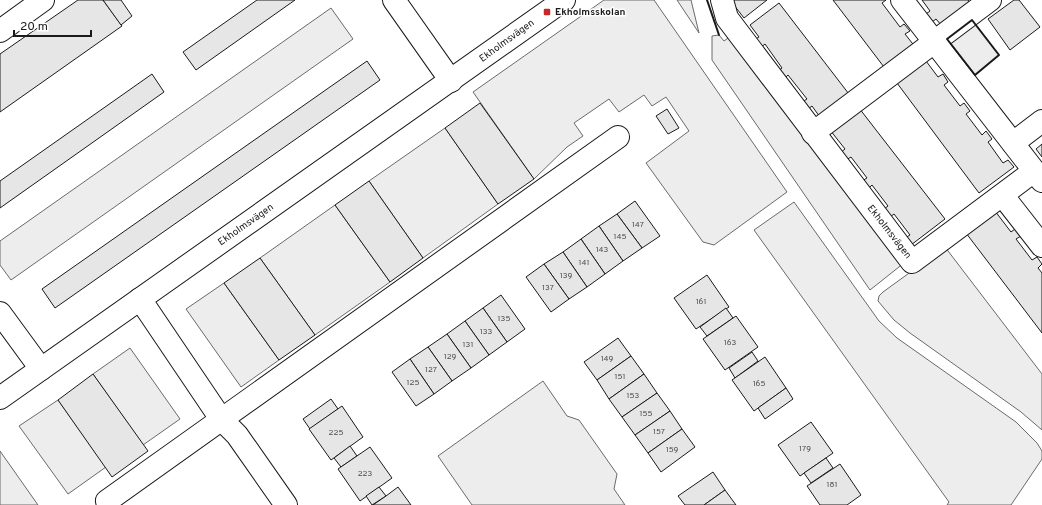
<svg xmlns="http://www.w3.org/2000/svg" width="1042" height="505" font-family="Overpass,sans-serif">
	<style>
		.built { fill: #ededed; stroke: #6a6a6a }
		.building { fill: #e6e6e6; stroke: #1a1a1a }
		.lines { fill: none; stroke-linecap: round; stroke-linejoin: round }
		.minor-casing { stroke: #1a1a1a; stroke-width: 24 }
		.minor { stroke: #fff; stroke-width: 22 }
		.wall { stroke: #1a1a1a; stroke-width: 2 }
		.poi-dot { fill: #c62828; stroke: #fff; stroke-width: 1.5 }
		.labels { text-anchor: middle; dominant-baseline: central; stroke-width: 3; stroke-linejoin: round; paint-order: stroke }
		.number-label { font-size: 8px; fill: #4d4d4d }
		.poi-label { font-size: 10px; font-weight: bold; fill: #1a1a1a; stroke: #fff; text-anchor: start }
		.street-label { font-size: 10px; fill: #1a1a1a; stroke: #fff }
	</style>
	<rect width="100%" height="100%" fill="#fff"/>
	<g class="built">
		<path d="M604,0H654L787,192L714,245L703,242L646,163L689,131L666,97L652,106L644,95L619,112L609,99L574,123L583,136L567,147L534,179L473,92Z"/>
		<path d="M677,0H691L699,33Z"/>
		<path d="M331,8L353,39L11,280L0,265V241Z"/>
		<path d="M972,20L999,55L975,75L947,39Z"/>
		<path d="M719,35L724,41L731,36L904,263L870,290L712,60V36Z"/>
		<path d="M445,128L498,204L423,258L369,181Z"/>
		<path d="M794,202L879,321L897,338L1016,422L1037,443L1042,451V459L1011,505H947L949,502L754,230Z"/>
		<path d="M335,205L390,282L315,335L260,258Z"/>
		<path d="M945,247L1042,374V430L1021,412L910,333L894,320L878,301L879,296L883,292Z"/>
		<path d="M224,283L279,360L241,387L186,309Z"/>
		<path d="M130,348L180,419L143,445L93,374Z"/>
		<path d="M543,381L567,416L579,420L617,474L614,489L625,505H472L438,456Z"/>
		<path d="M58,400L106,467L68,494L19,426Z"/>
		<path d="M0,451L38,505H0Z"/>
	</g>
	<g class="building">
		<path d="M78,0H103L122,26L0,112V54Z"/>
		<path d="M103,0H121L132,16L121,25Z"/>
		<path d="M257,0H295L196,70L183,52Z"/>
		<path d="M730,0H767L744,18Z"/>
		<path d="M833,0H886L882,3L900,27L904,24L910,31L905,34L916,48L887,71Z"/>
		<path d="M922,0H968L971,4L942,26L936,19L932,22L926,14L930,11Z"/>
		<path d="M1014,0H1019L1040,27L1010,50L988,19Z"/>
		<path d="M779,3L852,98L822,120L812,106L808,109L802,102L807,99L788,75L784,79L778,71L782,68L765,44L760,48L754,40L759,37L750,25Z"/>
		<path d="M923,57L938,77L943,74L948,82L944,85L960,106L964,103L970,111L966,114L982,135L986,131L992,139L988,142L1003,163L1008,160L1014,167L979,193L894,79Z"/>
		<path d="M367,61L380,80L55,308L42,289Z"/>
		<path d="M152,74L164,92L0,208V181Z"/>
		<path d="M480,103L534,179L498,204L445,128Z"/>
		<path d="M859,108L945,219L911,245L905,238L910,235L894,214L890,217L884,209L888,206L872,185L868,189L862,181L867,178L851,157L846,160L840,153L845,149L830,130Z"/>
		<path d="M667,109L679,128L668,134L656,116Z"/>
		<path d="M1042,144V157L1036,149Z"/>
		<path d="M369,181L423,258L390,282L335,205Z"/>
		<path d="M635,201L660,236L642,248L617,214Z"/>
		<path d="M995,211L1011,232L1015,229L1021,236L1016,239L1032,260L1037,257L1042,264L1038,268L1042,273V333L966,233Z"/>
		<path d="M617,214L642,248L623,261L599,226Z"/>
		<path d="M599,226L623,261L605,274L581,239Z"/>
		<path d="M581,239L605,274L587,287L563,252Z"/>
		<path d="M563,252L587,287L569,299L544,264Z"/>
		<path d="M260,258L315,335L279,360L224,283Z"/>
		<path d="M544,264L569,299L551,312L526,277Z"/>
		<path d="M707,275L729,307L696,329L674,298Z"/>
		<path d="M501,295L525,329L507,342L483,308Z"/>
		<path d="M483,308L507,342L489,355L465,321Z"/>
		<path d="M726,308L733,318L707,336L700,327Z"/>
		<path d="M736,316L758,347L725,370L703,339Z"/>
		<path d="M465,321L489,355L471,368L447,334Z"/>
		<path d="M447,334L471,368L452,381L428,347Z"/>
		<path d="M618,338L631,356L597,380L584,362Z"/>
		<path d="M428,347L452,381L434,394L410,359Z"/>
		<path d="M752,352L758,361L735,378L729,368Z"/>
		<path d="M631,356L644,374L609,399L597,380Z"/>
		<path d="M765,357L786,388L754,411L732,380Z"/>
		<path d="M410,359L434,394L416,406L392,372Z"/>
		<path d="M93,374L148,451L112,477L58,400Z"/>
		<path d="M644,374L657,393L622,417L609,399Z"/>
		<path d="M786,388L793,399L765,419L758,408Z"/>
		<path d="M657,393L670,411L635,435L622,417Z"/>
		<path d="M331,399L338,409L310,429L303,419Z"/>
		<path d="M342,406L363,437L331,460L309,429Z"/>
		<path d="M670,411L682,429L648,453L635,435Z"/>
		<path d="M811,422L833,453L800,476L778,445Z"/>
		<path d="M682,429L695,447L661,472L648,453Z"/>
		<path d="M350,446L357,456L341,467L334,458Z"/>
		<path d="M370,447L392,478L360,501L338,469Z"/>
		<path d="M826,458L833,468L811,483L804,473Z"/>
		<path d="M840,464L861,495L847,505H820L807,486Z"/>
		<path d="M713,472L725,490L704,505H685L678,496Z"/>
		<path d="M379,487L386,496L372,505L366,496Z"/>
		<path d="M398,487L411,505H373L386,496Z"/>
		<path d="M725,490L736,505H704Z"/>
	</g>
	<g class="lines">
		<g class="minor-casing">
			<g id="minor">
				<path d="M394,0L451,81"/>
				<path d="M722,0L727,18L912,262L1034,171"/>
				<path d="M902,0L1042,181"/>
				<path d="M0,31L43,0"/>
				<path d="M813,133L990,0"/>
				<path d="M1013,143L1042,121"/>
				<path d="M1003,196L1042,246"/>
				<path d="M140,299L221,419L237,435L286,505"/>
				<path d="M0,313L41,369"/>
				<path d="M0,398L564,0"/>
				<path d="M108,505L107,501L618,137"/>
			</g>
		</g>
		<use href="#minor" class="minor"/>
		<g class="wall">
			<path d="M707,0L719,35"/>
			<path d="M972,20L999,55L975,75L947,39Z"/>
		</g>
	</g>
	<rect class="poi-dot" x="543" y="8" width="8" height="8" rx="2"/>
	<g class="labels">
		<g class="number-label">
			<text x="638" y="225">147</text>
			<text x="620" y="237">145</text>
			<text x="602" y="250">143</text>
			<text x="584" y="263">141</text>
			<text x="566" y="276">139</text>
			<text x="548" y="288">137</text>
			<text x="701" y="302">161</text>
			<text x="504" y="319">135</text>
			<text x="486" y="332">133</text>
			<text x="730" y="343">163</text>
			<text x="468" y="345">131</text>
			<text x="450" y="357">129</text>
			<text x="607" y="359">149</text>
			<text x="431" y="370">127</text>
			<text x="620" y="377">151</text>
			<text x="413" y="383">125</text>
			<text x="759" y="384">165</text>
			<text x="633" y="396">153</text>
			<text x="646" y="414">155</text>
			<text x="659" y="432">157</text>
			<text x="336" y="433">225</text>
			<text x="805" y="449">179</text>
			<text x="672" y="450">159</text>
			<text x="365" y="474">223</text>
			<text x="832" y="485">181</text>
		</g>
		<g class="poi-label">
			<text x="555" y="12">Ekholmsskolan</text>
		</g>
		<g class="street-label">
			<text transform="translate(507 41) rotate(-36)">Ekholmsvägen</text>
			<text transform="translate(246 225) rotate(-35)">Ekholmsvägen</text>
			<text transform="translate(889 232) rotate(52)">Ekholmsvägen</text>
		</g>
	</g>
	<path d="M14 30v6h77v-6" fill="none" stroke="#1a1a1a" stroke-width="2"/>
	<text x="20" y="30" font-size="12" fill="#1a1a1a" stroke="#ffffff" stroke-width="3" paint-order="stroke">20 m</text>
</svg>
